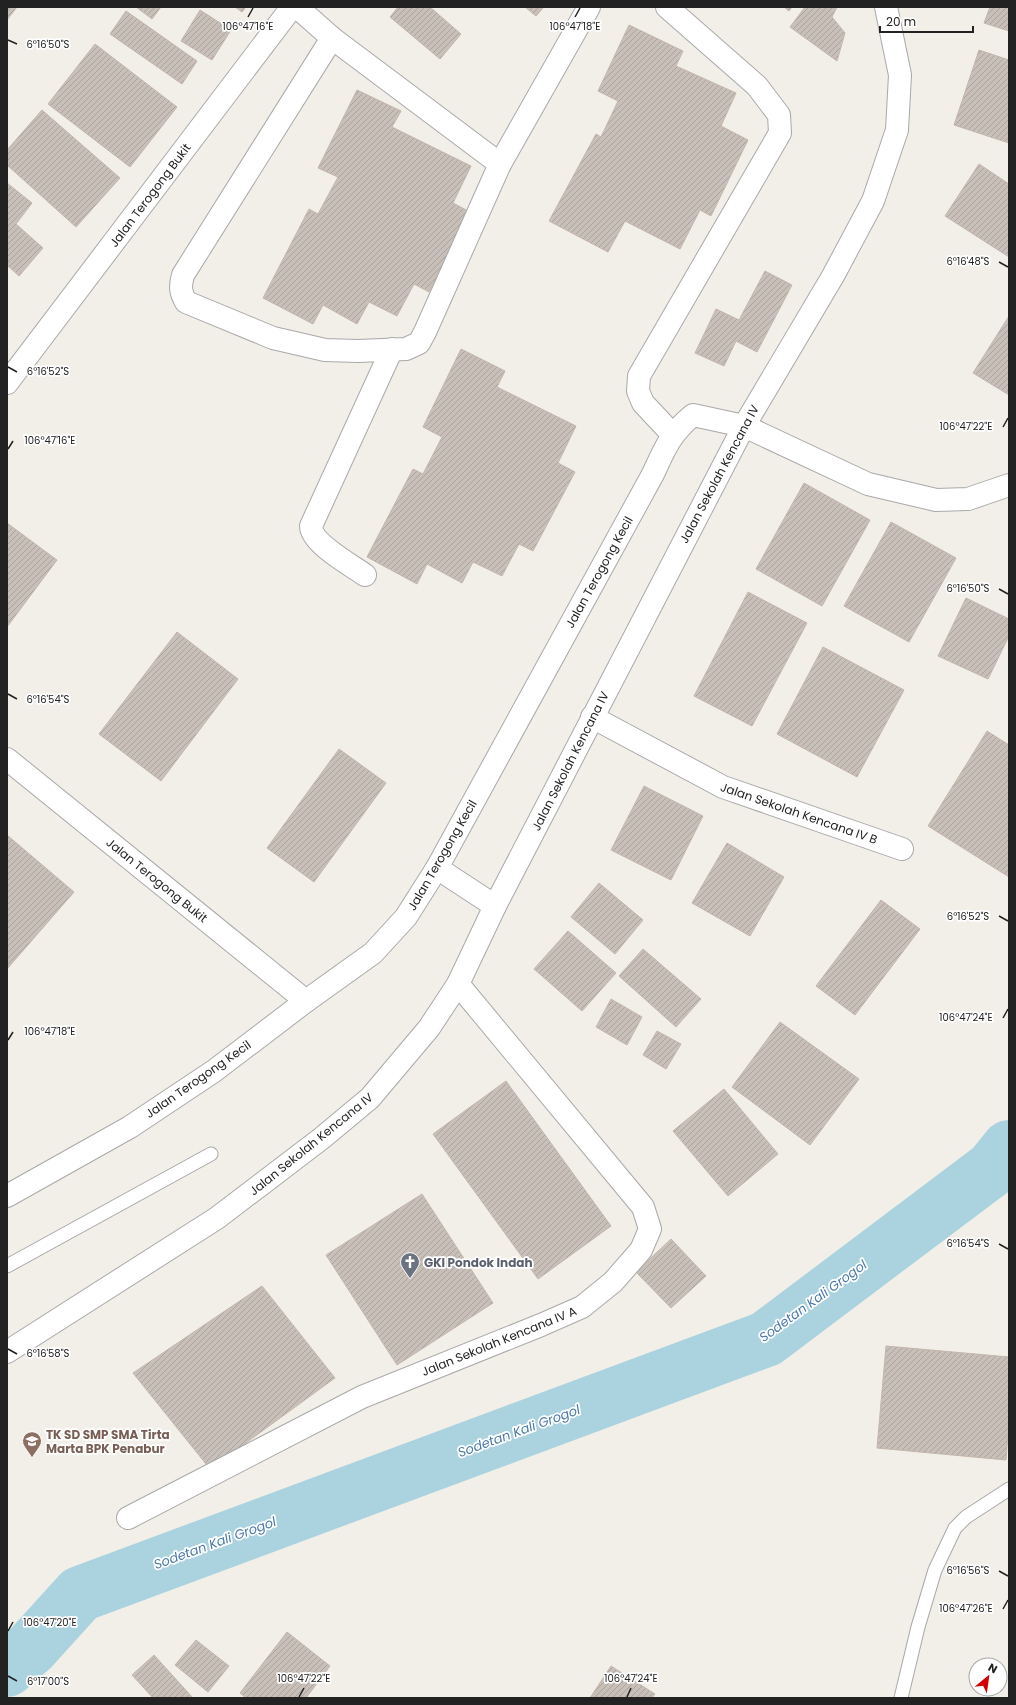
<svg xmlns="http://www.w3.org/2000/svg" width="1016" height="1705" font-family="Poppins,sans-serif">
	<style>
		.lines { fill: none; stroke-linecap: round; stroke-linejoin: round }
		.river { stroke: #aad3df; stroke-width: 56 }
		.building { fill: url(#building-hatch); stroke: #c4b6ab }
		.lane-casing { stroke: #a9a9a9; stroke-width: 15 }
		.street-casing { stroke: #a9a9a9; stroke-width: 24 }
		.lane { stroke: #fff; stroke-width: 13 }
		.street { stroke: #fff; stroke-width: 22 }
		.ticks { fill: none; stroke: #222; stroke-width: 1.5 }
		.labels { text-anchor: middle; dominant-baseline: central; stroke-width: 3.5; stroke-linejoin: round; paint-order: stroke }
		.street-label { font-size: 12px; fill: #222; stroke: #fff }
		.worship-label { font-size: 12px; font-weight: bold; fill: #5b616d; stroke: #fff; text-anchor: start }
		.education-label { font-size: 12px; font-weight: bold; fill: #785e54; stroke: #fff; text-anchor: start }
		.water-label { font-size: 13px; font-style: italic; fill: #4a7aab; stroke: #fff }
		.ticks-label { font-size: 10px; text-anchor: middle; fill: #222; stroke: #fff; stroke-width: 3.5; stroke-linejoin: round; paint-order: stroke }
	</style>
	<defs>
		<pattern id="building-hatch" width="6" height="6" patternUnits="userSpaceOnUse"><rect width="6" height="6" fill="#c7bfb8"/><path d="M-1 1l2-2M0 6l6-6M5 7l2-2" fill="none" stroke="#aba49e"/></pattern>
	</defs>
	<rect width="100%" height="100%" fill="#f2efe9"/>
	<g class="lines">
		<path class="river" d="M7,1669L31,1648L80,1594L766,1339L992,1169L1009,1148"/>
	</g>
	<g class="building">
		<path d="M7,7H17L7,20Z"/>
		<path d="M136,7H161L152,19Z"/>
		<path d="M235,7H246L242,12Z"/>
		<path d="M398,7H430L461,34L440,59L390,17Z"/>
		<path d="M525,7H544L536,16Z"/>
		<path d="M784,7H792L789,11Z"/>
		<path d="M805,7H837L832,17L845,33L837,61L790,27Z"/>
		<path d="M990,7H1009V31L984,23Z"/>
		<path d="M200,10L231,30L212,60L181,41Z"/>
		<path d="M126,11L197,61L182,84L110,34Z"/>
		<path d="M629,25L683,51L676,66L736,93L721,126L748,140L711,216L700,210L680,249L625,221L608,252L549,221L596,134L601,137L618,101L598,91Z"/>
		<path d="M95,44L177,107L130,167L48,104Z"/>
		<path d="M979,50L1009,60V143L954,125Z"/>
		<path d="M357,90L401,111L392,127L471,166L453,203L470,212L429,292L414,284L397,316L369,302L357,324L323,305L313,324L263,298L309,209L318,214L338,177L318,168Z"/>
		<path d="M42,110L120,178L76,227L7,165V150Z"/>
		<path d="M979,164L1009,184V257L945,216Z"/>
		<path d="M7,183L32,203L16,224L43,248L19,276L7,265Z"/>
		<path d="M765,271L792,285L757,352L736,341L724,366L695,353L716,309L739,320Z"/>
		<path d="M1009,316V395L973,373Z"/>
		<path d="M461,349L505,371L497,387L576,426L558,463L575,472L533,551L519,544L502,576L473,562L462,583L427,564L417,584L367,557L413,469L423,474L442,437L423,427Z"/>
		<path d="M804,483L870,520L822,606L756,569Z"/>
		<path d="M891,522L956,558L909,642L844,606Z"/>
		<path d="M7,523L57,560L7,627Z"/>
		<path d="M748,592L807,623L752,726L694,696Z"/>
		<path d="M966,598L1009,619V636L988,679L938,656Z"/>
		<path d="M177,632L238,679L161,781L99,734Z"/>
		<path d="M823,647L904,690L857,777L777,734Z"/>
		<path d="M987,731L1009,745V877L928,826Z"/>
		<path d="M339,749L386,783L314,882L267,848Z"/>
		<path d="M644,786L703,816L671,880L611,850Z"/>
		<path d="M7,835L74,892L7,969Z"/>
		<path d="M727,843L784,877L750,936L692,903Z"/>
		<path d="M599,883L643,920L615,954L571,917Z"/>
		<path d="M881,900L920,929L855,1015L816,986Z"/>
		<path d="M568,931L616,973L582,1011L534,969Z"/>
		<path d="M643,949L701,999L676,1027L619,976Z"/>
		<path d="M611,999L642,1017L627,1045L596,1027Z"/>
		<path d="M780,1022L859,1079L810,1145L732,1087Z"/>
		<path d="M657,1031L681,1044L666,1069L643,1055Z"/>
		<path d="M506,1081L611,1226L538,1279L433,1134Z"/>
		<path d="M724,1089L778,1154L728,1196L673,1131Z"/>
		<path d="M422,1194L493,1303L397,1365L326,1255Z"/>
		<path d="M671,1239L706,1276L671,1308L636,1272Z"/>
		<path d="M262,1286L335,1378L210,1469L133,1373Z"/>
		<path d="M886,1346L1009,1357V1421L1006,1460L877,1448Z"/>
		<path d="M287,1632L330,1666L306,1698H246L240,1693Z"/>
		<path d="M196,1640L229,1666L208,1692L175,1665Z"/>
		<path d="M154,1655L193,1698H153L132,1675Z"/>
		<path d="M611,1666L655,1694L652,1698H590Z"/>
	</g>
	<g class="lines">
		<g class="lane-casing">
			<g id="lane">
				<path d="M7,1266L211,1154"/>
				<path d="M901,1698L918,1627L935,1570L955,1528L966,1517L1009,1489"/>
			</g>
		</g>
		<g class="street-casing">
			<g id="street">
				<path d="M297,7L332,38L500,164"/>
				<path d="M667,7L757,86L779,115L780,133L639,376L638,391L643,403L673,435"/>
				<path d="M332,38L183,275C180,286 180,292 186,302L273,338L325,350L358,351L406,349L419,343L425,332L500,164L589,7"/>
				<path d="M7,383L292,7"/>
				<path d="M365,575C351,565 311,543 311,526L392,349"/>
				<path d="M592,717L723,787L902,849"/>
				<path d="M7,759L306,1001"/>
				<path d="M437,868L495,906"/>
				<path d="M7,1196L130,1127L214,1071L306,1001L373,953L406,917L437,868L653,474C665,448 671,433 693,415L744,426L868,484L936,500L968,499L1009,485"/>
				<path d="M7,1352L217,1218L322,1138L370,1098L429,1028L458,984L495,906L744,426L833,276L873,201L897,130L900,75L886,7"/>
				<path d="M128,1518L362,1397L541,1325L582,1307L613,1282L641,1250L650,1229L643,1207L458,984"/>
			</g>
		</g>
		<use href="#lane" class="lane"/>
		<use href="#street" class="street"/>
	</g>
	<path class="ticks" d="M248,17L253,8M575,17L580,8M8,40L17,44M999,262L1008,267M8,367L17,372M1003,427L1008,418M8,449L13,441M999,589L1008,594M8,694L17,699M999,916L1008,921M1003,1018L1008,1009M8,1040L13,1032M999,1244L1008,1249M8,1349L17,1354M999,1571L1008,1576M1003,1609L1008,1600M8,1631L13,1622M8,1676L17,1681M299,1697L304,1688M627,1697L631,1688"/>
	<defs>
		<g id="church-pin" transform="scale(1)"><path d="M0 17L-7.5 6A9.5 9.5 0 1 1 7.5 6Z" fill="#6b7280" stroke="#fff"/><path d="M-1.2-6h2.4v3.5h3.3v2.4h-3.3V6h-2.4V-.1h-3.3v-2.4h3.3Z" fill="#fff"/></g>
		<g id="school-pin" transform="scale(1)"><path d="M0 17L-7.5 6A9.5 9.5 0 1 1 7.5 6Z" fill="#8d6e63" stroke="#fff"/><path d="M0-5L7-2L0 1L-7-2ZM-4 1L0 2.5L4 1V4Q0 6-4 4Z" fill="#fff"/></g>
	</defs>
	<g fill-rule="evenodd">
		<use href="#church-pin" x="410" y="1262"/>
		<use href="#school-pin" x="32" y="1441"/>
	</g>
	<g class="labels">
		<g class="street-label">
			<text transform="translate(150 195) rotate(-53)">Jalan Terogong Bukit</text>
			<text transform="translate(719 474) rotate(-62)">Jalan Sekolah Kencana IV</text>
			<text transform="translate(599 572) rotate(-61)">Jalan Terogong Kecil</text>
			<text transform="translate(570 761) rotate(-63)">Jalan Sekolah Kencana IV</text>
			<text transform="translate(799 813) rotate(19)">Jalan Sekolah Kencana IV B</text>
			<text transform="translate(442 855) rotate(-60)">Jalan Terogong Kecil</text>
			<text transform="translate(157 880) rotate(39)">Jalan Terogong Bukit</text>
			<text transform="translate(198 1079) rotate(-35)">Jalan Terogong Kecil</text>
			<text transform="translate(311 1144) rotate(-39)">Jalan Sekolah Kencana IV</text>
			<text transform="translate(499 1341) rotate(-22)">Jalan Sekolah Kencana IV A</text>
		</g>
		<g class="worship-label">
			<text x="424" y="1262">GKI Pondok Indah</text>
		</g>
		<g class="education-label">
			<text x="46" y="1434">TK SD SMP SMA Tirta<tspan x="46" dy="14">Marta BPK Penabur</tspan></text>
		</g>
		<g class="water-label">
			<text transform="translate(813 1301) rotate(-36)">Sodetan Kali Grogol</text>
			<text transform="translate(519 1431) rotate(-20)">Sodetan Kali Grogol</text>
			<text transform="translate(215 1543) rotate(-20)">Sodetan Kali Grogol</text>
		</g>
	</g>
	<g class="ticks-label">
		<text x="248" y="30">106°47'16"E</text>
		<text x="575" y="30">106°47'18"E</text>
		<text x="48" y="48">6°16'50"S</text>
		<text x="968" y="265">6°16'48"S</text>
		<text x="48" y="375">6°16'52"S</text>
		<text x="966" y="430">106°47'22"E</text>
		<text x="50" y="444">106°47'16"E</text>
		<text x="968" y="592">6°16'50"S</text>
		<text x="48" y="703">6°16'54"S</text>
		<text x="968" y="920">6°16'52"S</text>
		<text x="966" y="1021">106°47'24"E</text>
		<text x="50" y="1035">106°47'18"E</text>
		<text x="968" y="1247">6°16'54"S</text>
		<text x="48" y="1357">6°16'58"S</text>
		<text x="968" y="1574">6°16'56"S</text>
		<text x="966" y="1612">106°47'26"E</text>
		<text x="50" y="1626">106°47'20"E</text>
		<text x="304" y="1682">106°47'22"E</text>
		<text x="631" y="1682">106°47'24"E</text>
		<text x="48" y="1685">6°17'00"S</text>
	</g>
	<rect width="1016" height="1705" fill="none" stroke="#222222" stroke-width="16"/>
	<g transform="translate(988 1677) rotate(29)"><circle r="19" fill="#ffffff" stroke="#a7a7a7"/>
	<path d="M0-3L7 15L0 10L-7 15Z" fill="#d40000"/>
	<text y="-6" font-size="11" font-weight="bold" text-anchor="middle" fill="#222222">N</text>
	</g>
	<path d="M880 26v6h93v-6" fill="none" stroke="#222222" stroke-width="2"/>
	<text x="886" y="26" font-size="12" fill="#222222" stroke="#ffffff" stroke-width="3" paint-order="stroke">20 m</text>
</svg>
